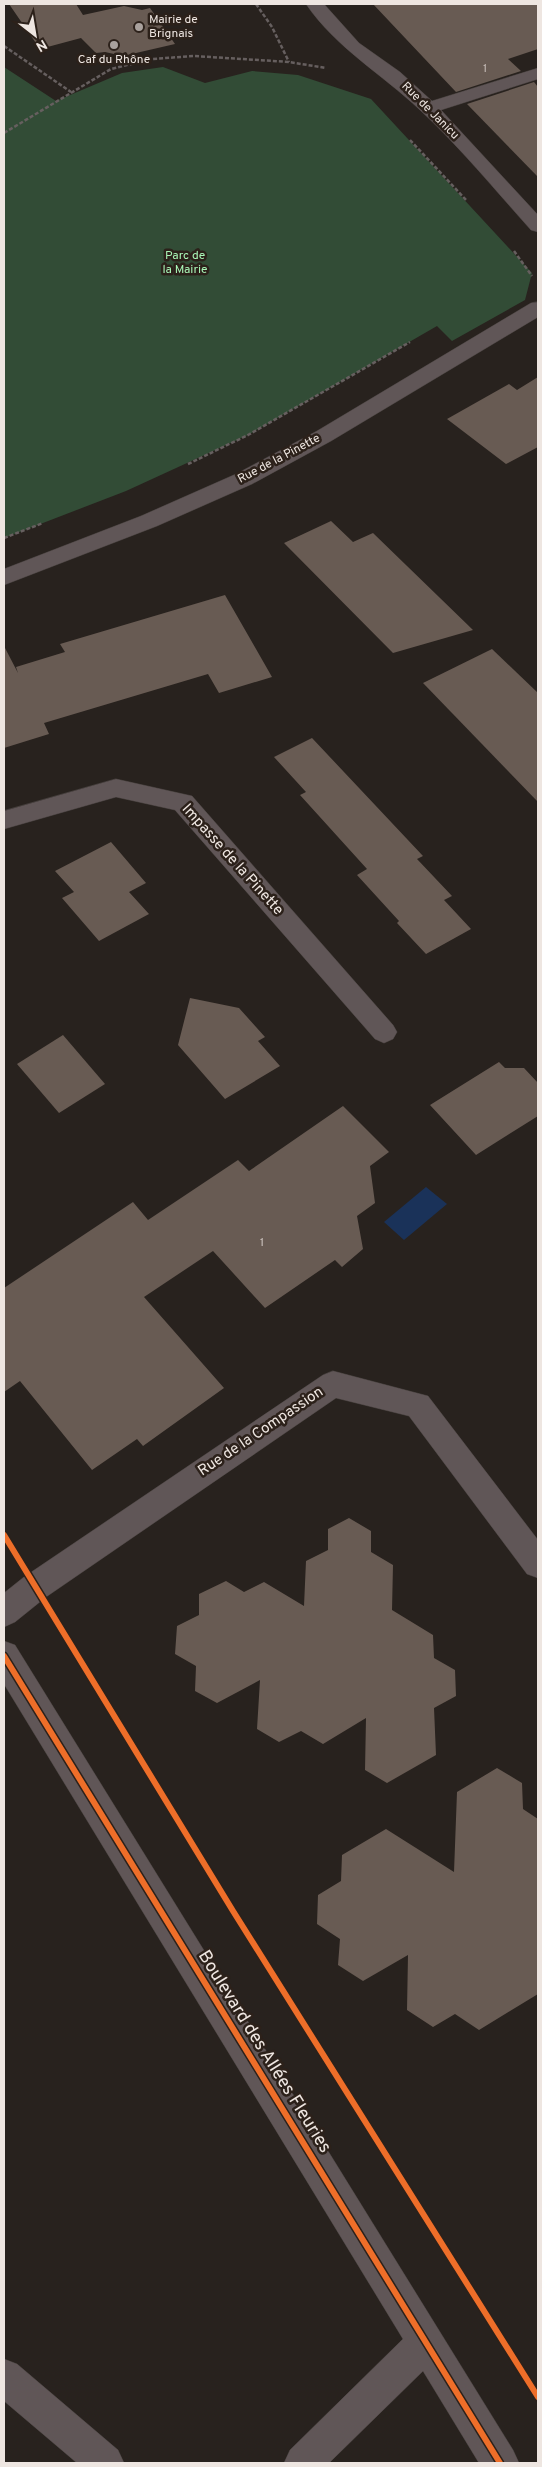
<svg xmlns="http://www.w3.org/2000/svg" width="542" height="2467" font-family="Overpass,sans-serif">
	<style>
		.green { fill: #324c36 }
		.water { fill: #1a3259 }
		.building { fill: #685b53 }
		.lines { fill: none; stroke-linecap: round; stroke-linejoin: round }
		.minor-casing { stroke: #433d3a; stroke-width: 1 }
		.path { stroke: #665f5f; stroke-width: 2.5; stroke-dasharray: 4 2; stroke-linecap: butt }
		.minor { fill: #605657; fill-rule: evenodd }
		.cycleway-casing { stroke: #2c211a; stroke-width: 9 }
		.cycleway { stroke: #ee6e29; stroke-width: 6 }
		.poi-dot { fill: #a9a19d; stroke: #2c211a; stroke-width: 2 }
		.labels { text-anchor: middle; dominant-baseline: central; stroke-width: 5; stroke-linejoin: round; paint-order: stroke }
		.far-number-label { font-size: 11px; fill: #ccc3be }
		.far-poi-label { font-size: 12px; fill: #eee6e1; stroke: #2c211a; text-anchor: start }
		.far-street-label { font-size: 12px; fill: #eee6e1; stroke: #2c211a }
		.far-park-label { font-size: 12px; fill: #a8f5b6; stroke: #2c211a }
		.number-label { font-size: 12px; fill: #ccc3be }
		.street-label { font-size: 15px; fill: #eee6e1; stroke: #2c211a }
		.near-street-label { font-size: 18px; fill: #eee6e1; stroke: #2c211a }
	</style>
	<rect width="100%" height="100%" fill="#28221e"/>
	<path class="green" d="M4,67L56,101L122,73L163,67L205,83L252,71L298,75L371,99L532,273L525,300L452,341L437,326L248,435L126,491L4,538Z"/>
	<path class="water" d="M426,1187L447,1204L404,1240L384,1222Z"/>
	<g class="building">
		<path d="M9,4H76L83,15L124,6L142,10L150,8L175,44L123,56L105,52L96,53L81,38L40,49Z"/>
		<path d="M373,4H538V49L508,59L521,71L456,92Z"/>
		<path d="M534,82L538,87V177L467,104Z"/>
		<path d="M538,377V447L506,464L447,419L509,384L517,390Z"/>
		<path d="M331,521L353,542L373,533L473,630L393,653L284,543Z"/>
		<path d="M225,595L272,677L219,693L208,674L44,723L49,734L4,748V646L18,673L16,667L65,652L60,644Z"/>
		<path d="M492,649L538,693V802L423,683Z"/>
		<path d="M312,738L423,856L417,859L452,896L444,900L471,929L426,954L397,923L399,921L357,875L367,869L300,795L306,792L274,757Z"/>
		<path d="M111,842L146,883L129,892L149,914L99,941L62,898L74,892L55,871Z"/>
		<path d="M190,998L239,1008L265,1037L258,1041L280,1066L225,1099L178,1045Z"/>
		<path d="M63,1035L105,1084L59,1113L17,1064Z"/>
		<path d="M499,1062L505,1068H524L538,1083V1116L476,1155L430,1105Z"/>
		<path d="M343,1106L389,1152L370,1166L375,1203L357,1216L363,1249L342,1267L335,1260L265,1308L213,1251L144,1297L224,1388L143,1446L137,1439L92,1470L20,1381L4,1392V1288L133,1202L148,1220L238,1160L249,1171Z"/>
		<path d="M349,1518L371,1531V1552L393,1565L392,1610L433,1635L434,1658L455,1670L456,1696L434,1708L436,1755L387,1783L365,1770L366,1718L323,1744L301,1731L279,1742L257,1729L260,1680L217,1703L195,1691L196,1666L175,1654L177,1626L199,1615V1594L226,1581L244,1592L264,1582L304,1606L306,1561L328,1550V1529Z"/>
		<path d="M497,1768L522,1783L523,1809L538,1819V1994L479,2030L455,2014L433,2027L407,2010L408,1955L363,1981L338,1965L340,1939L317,1924L318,1895L341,1881L342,1855L386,1829L454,1872L457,1792Z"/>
	</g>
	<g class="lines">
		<g class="minor-casing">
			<g id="minor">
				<path d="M306,4H324L359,43L400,72L432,101L538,68V79L441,110L538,215V232L531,230C495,190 460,147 420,110C382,74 336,48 306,4Z"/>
				<path d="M538,302V317L331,441L252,484L157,526L4,585V569L141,516L236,474L317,431L531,303Z"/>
				<path d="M116,779L192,796L393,1025L397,1032L393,1039L384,1043L375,1039L175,810L116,797L4,829V811Z"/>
				<path d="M333,1371L428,1396L538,1540V1578L527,1574L409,1416L336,1398L46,1597L15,1622L4,1627V1593L24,1577L323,1375Z"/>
				<path d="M4,1641L15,1645L513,2450L519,2463H479L423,2371L329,2463H284L290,2450L403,2339L4,1684Z"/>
				<path d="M4,2359L17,2364L118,2450L124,2463H77L4,2401Z"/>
			</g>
		</g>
		<g class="path">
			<path d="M256,4L272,27L289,62"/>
			<path d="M4,46L71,92"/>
			<path d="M4,133L111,69L152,59L194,56L289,62L326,68"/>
			<path d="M410,140L467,201"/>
			<path d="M514,251L532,276"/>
			<path d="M188,464L248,435L410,342"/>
			<path d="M4,538L43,523"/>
		</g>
		<use href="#minor" class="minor"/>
		<g class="cycleway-casing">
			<g id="cycleway">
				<path d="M4,1535L233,1911L538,2397"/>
				<path d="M4,1656L500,2463"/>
			</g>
		</g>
		<use href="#cycleway" class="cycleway"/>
	</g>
	<g class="poi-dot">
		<circle cx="139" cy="27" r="5"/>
		<circle cx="114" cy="45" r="5"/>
	</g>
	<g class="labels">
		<g class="far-number-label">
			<text x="485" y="69">1</text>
		</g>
		<g class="far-poi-label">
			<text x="149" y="20">Mairie de<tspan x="149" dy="14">Brignais</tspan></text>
			<text x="114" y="60" text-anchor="middle">Caf du Rhône</text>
		</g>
		<g class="far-street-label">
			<text transform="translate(430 111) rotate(45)">Rue de Janicu</text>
			<text transform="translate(279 459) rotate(-28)">Rue de la Pinette</text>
		</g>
		<g class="far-park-label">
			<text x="185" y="256">Parc de<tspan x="185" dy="14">la Mairie</tspan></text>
		</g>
		<g class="number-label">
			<text x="262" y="1243">1</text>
		</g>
		<g class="street-label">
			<text transform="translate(232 860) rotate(48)">Impasse de la Pinette</text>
			<text transform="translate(261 1432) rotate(-34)">Rue de la Compassion</text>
		</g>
		<g class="near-street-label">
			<text transform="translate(264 2052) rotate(58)">Boulevard des Allées Fleuries</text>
		</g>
	</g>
	<rect width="542" height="2467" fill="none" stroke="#eee6e1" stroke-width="10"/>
	<g transform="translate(35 35) rotate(149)" stroke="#2c211a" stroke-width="4" paint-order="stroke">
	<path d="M0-4L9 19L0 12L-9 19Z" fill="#eee6e1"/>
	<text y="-8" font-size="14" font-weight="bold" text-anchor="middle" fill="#eee6e1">N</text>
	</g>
</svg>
